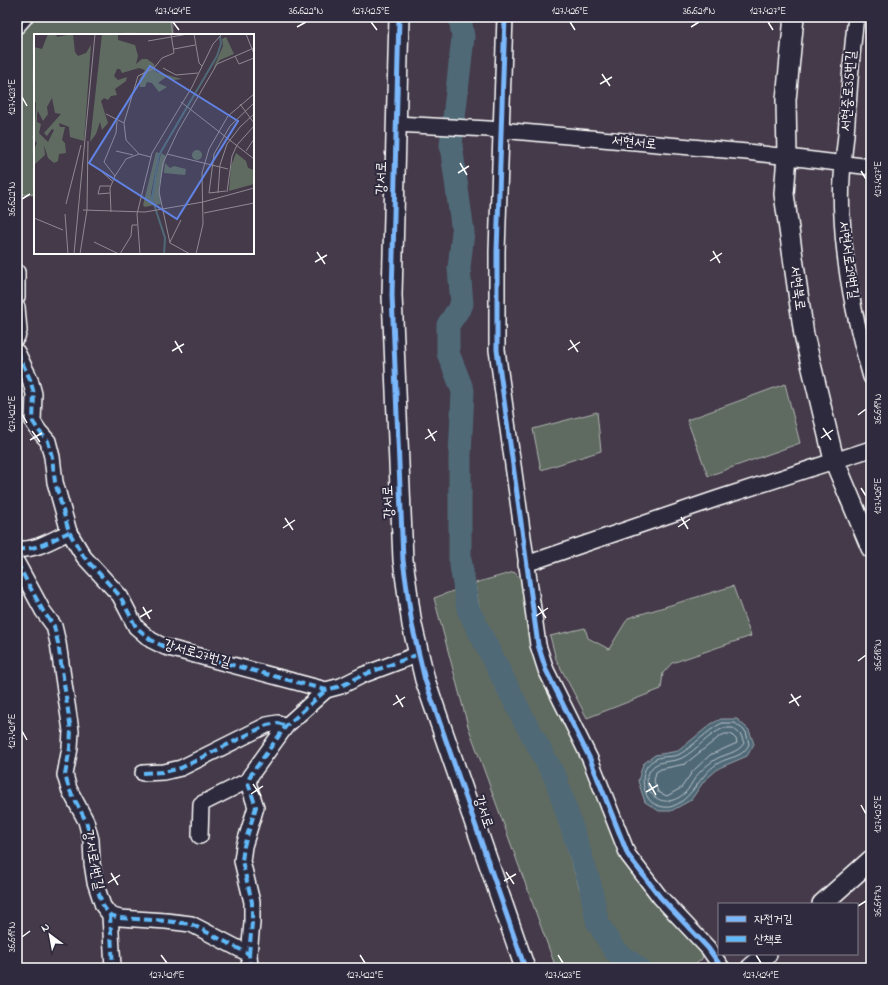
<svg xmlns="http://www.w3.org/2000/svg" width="888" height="985" font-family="'Indie Flower','Poor Story',sans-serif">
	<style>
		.green { fill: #5f6b60; stroke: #afb5b0 }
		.water { fill: #506977; stroke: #96a5ad }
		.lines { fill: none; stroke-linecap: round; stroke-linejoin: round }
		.shore { stroke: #b9c3c9; stroke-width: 1 }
		.river { stroke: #506977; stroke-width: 23 }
		.minor-casing { stroke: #fff; stroke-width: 18 }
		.tertiary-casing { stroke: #fff; stroke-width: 22 }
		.minor { stroke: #2f2a3d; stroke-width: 15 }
		.tertiary { stroke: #2f2a3d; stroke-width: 19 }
		.quiet { stroke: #60bafa; stroke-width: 4; stroke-dasharray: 8 4; stroke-linecap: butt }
		.cycleway-casing { stroke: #2f2a3d; stroke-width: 8 }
		.cycleway { stroke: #7ab7fb; stroke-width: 5 }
		.ticks { fill: none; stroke: #fff; stroke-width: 1.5 }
		.labels { text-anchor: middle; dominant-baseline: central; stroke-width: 4; stroke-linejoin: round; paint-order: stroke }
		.street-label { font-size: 14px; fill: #fff; stroke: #2f2a3d }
		.inset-river { fill: none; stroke: #506977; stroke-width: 2 }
		.inset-road { fill: none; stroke: #8f8992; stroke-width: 1 }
		.view { fill: #6183e4; fill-opacity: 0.15; stroke: #6183e4; stroke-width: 2 }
		.inset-edge { fill: none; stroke: #fff; stroke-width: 2 }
		.neatline { fill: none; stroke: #fff; stroke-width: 1.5 }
		.ticks-label { font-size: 10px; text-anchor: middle; fill: #fff }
	</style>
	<rect width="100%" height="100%" fill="#453a4a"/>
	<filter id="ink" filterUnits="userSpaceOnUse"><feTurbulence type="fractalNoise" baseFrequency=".025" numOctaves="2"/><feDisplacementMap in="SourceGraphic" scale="8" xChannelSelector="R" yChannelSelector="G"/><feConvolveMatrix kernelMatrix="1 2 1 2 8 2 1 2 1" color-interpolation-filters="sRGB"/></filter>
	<g filter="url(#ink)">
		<g class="green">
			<path d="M17,17H170L172,35H35V194L25,195L17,191Z"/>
			<path d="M785,384L800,443L708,476L687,420Z"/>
			<path d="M597,412L601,451L541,470L533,429Z"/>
			<path d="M514,572L522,580L615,841L634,876L703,952L702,959L691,968H645L608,932L602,905L564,775L513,683L481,619L475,583Z"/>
			<path d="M733,586L751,636L672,663L663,673L661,689L587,718L556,659L550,636L585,628L588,638L609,649L628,618Z"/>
			<path d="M461,588L465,614L546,780L589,919L610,957L625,968H556L468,726L434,598Z"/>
		</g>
		<path class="water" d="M721,719H737L749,730L754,744L747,756L719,768L704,781L691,800L671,811H659L645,802L638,781L643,764L655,755L678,751L711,724Z"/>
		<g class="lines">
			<g class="shore">
				<path d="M722,723H735L746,732L749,744C742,759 729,756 717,764C698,776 692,801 670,807C663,808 652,805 648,798C641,785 640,766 656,759C663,755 673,758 680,754C695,745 706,731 722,723Z"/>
				<path d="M724,728H733L741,735L744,743C738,754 722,754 713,761C707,765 699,772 695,778C692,782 689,789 685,793C660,815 638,787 651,769C658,759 672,763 682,758C697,750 708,734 724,728Z"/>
				<path d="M725,734H731L736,739L737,743L710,755L693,771L681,788L667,796L658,792L654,781L656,772L661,769L685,764L719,737Z"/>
			</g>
			<path class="river" d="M460,17L463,37L451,145L463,232L459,268L462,304L448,325V353L463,391L460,456V559L468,609L524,720L556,779L590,884L597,921L614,950L638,968"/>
			<g class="minor-casing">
				<g id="minor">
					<path d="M505,17L497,251V350L538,645L546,670L590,759L628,855L660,897L708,948L722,968"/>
					<path d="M856,17C851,56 849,95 846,135C843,162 840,189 842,216C844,270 856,325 871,377"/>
					<path d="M17,26L25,17"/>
					<path d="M396,124L488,129L747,152L871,167"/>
					<path d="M17,272V297"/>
					<path d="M17,307L19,331L17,337"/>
					<path d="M17,352L30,379L34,394L33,422L39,431L48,441L52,457L55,482L69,532L84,557L120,596L136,627L151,640L165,647L326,690L341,686L363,675L419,654"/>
					<path d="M17,549C35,551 52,540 69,532"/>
					<path d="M17,563L43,611L54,626L58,643L71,731L70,748L65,775L69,789L86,821L91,840L92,863L95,882L103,906L110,915L120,918L166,921L191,924L249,954L250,968"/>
					<path d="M526,564L716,499L871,449"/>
					<path d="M143,773L164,772L181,768L267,725L278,723L286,726"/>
					<path d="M200,836L201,804L249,780"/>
					<path d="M110,915L113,968"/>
					<path d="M249,954L252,923V902L242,861L244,846L256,807L248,783L250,776L286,726L326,690"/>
				</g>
			</g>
			<g class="tertiary-casing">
				<g id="tertiary">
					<path d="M399,17L392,295L403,560L412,625L425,680L525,968"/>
					<path d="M794,17L786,100L787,156L784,194L804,335L834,460L871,548"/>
					<path d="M822,904L871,860"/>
					<path d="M751,968L767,954"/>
				</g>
			</g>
			<use href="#minor" class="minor"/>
			<use href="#tertiary" class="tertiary"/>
			<g class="quiet">
				<path d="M17,26L25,17"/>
				<path d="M17,272V297"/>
				<path d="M17,307L19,331L17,337"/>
				<path d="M17,352L30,379L34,394L33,422L39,431L48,441L52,457L55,482L69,532L84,557L120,596L136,627L151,640L165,647L326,690L341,686L363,675L419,654"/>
				<path d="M17,549C35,551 52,540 69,532"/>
				<path d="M17,563L43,611L54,626L58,643L71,731L70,748L65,775L69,789L86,821L91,840L92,863L95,882L103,906L110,915L120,918L166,921L191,924L249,954L250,968"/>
				<path d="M143,773L164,772L181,768L267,725L278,723L286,726"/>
				<path d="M110,915L113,968"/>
				<path d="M249,954L252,923V902L242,861L244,846L256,807L248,783L250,776L286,726L326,690"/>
			</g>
			<g class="cycleway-casing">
				<g id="cycleway">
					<path d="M399,17L392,295L403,560L412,625L425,680L525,968"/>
					<path d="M505,17L497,251V350L538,645L546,670L590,759L628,855L660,897L708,948L722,968"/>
				</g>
			</g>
			<use href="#cycleway" class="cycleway"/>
		</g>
	</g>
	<path class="ticks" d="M173,22L179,30M371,22L377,30M570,22L575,30M768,22L773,30M297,27L306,22M691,27L699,22M602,74L610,86M600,84L612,77M22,97L27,106M460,163L467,175M861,171L866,179M458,173L469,166M22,199L30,194M713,251L720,263M317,252L325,264M710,261L722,253M315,262L327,255M570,340L578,352M175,341L182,353M568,350L580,342M172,351L184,344M22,414L27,423M858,415L866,409M823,428L831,440M428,429L435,441M32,431L40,442M821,438L833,430M425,439L437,431M30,440L42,433M861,488L866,496M681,517L688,529M285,518L293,530M678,527L690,519M283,528L295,520M538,606L546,618M143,607L150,619M536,616L548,608M140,617L152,610M858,661L866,655M791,694L799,706M396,695L403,707M789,703L801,696M393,705L405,697M22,731L27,740M649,783L656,795M253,784L261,796M646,792L658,785M251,794L263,786M861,805L866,814M506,872L514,884M111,873L118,885M504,881L516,874M108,883L120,875M858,906L866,901M22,937L30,931M161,955L167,963M360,955L365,963M558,955L563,963M756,955L761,963"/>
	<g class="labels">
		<g class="street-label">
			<text transform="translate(849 91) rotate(-86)">서현중로35번길</text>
			<text transform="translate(634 143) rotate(5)">서현서로</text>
			<text transform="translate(382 178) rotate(-89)">강서로</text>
			<text transform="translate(848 260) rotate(82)">서현서로29번길</text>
			<text transform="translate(797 288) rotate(82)">서현북로</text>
			<text transform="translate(389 502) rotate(-93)">강서로</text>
			<text transform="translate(197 654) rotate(16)">강서로27번길</text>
			<text transform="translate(483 812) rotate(71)">강서로</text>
			<text transform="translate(93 860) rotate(79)">강서로1번길</text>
		</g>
	</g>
	<g transform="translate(34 34)">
		<rect width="220" height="220" fill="#453a4a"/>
		<path d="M14,0H22L23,3L39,0L41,18L44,22L52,19L57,11L50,107L36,103L35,93L25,89L26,93H31L28,106L31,109L32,119L25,120L24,127L20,129L14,124L10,111L11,121L0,131V115L3,109L0,106L2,69L0,67V13L8,15ZM18,64L21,79L27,80L10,99L13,102L18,95L20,96L14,108L5,99L7,90L3,88V80L4,77L9,87L14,80L13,73ZM68,0H84V6L101,11L104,22L102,30L108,25H113L120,30L122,38L148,45L140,46L132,43L124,49L133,53L125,58L118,49L113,48L111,53H106L105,46L111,36L105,34L88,39L86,35H83L80,42L84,46L93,43L92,47L81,55L83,61L77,62L74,66L70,64L67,67L74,89L68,96L66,88L62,100L56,108ZM192,3L200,20L186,26L179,35L189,12L188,5ZM158 121a5 5 0 1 1 10 0a5 5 0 1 1-10 0ZM122,118L125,119L117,159L120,171L111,173L109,171ZM127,119L132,122L125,153L127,170L121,171L118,162ZM202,119L212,127L214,134L220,136V150L195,157L197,132ZM131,129L136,134L140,132L152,135L151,141L130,139Z" fill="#5f6b60" fill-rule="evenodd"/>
		<path class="inset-river" d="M130,220L131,204L118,164L125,121L183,22L187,10L186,2"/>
		<path class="inset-road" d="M160,0L165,29L168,32M212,0L220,20M114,7L154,0M140,15L161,11M201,22L205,30L220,24M129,34L142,41L164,39M147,68L220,125M206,70L220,89M72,80L90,89M82,117L99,121M212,117L220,105M133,120L194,135M117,123L105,120L92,106L90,89L104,42L120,34L128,24L140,19L137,0M66,136L78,147M81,142L92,125L105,120M192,157L175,159L180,120L196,92L220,69M193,158L198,122L203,111L220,92M76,159L64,160L66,152H76M184,159L186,131L193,110L206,93L220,80M32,170L47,111M49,176L111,178L169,168L220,154M77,178L76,154L81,142L70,128L82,99L83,87M170,179L220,169M31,180L34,220M0,184L29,196M60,208L85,220M136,208L147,186M40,220L61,0M46,220L53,176L54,107M86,220L97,202L98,191H103M106,220L103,180L118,119L158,53L179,10L188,0M156,220L136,209L125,158L129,129L144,97L183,30L220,14M162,220L169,190L168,139L175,115L194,82L220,60"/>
		<path class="view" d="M116,32L204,87L143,185L55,129Z"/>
		<rect width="220" height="220" class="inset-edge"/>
	</g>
	<rect width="888" height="985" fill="none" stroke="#2f2a3d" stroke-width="44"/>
	<rect x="718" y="903" width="140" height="52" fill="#2f2a3d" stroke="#827f8b"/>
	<rect x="726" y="916" width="20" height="6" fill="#7ab7fb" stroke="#827f8b"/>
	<text x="754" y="923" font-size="12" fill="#ffffff">자전거길</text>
	<rect x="726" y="936" width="20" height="6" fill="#60bafa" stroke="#827f8b"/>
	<text x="754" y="943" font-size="12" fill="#ffffff">산책로</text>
	<g transform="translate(50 935) rotate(328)" stroke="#2f2a3d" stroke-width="3" paint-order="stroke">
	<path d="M0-3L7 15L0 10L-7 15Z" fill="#ffffff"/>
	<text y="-6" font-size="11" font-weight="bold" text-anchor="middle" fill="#ffffff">N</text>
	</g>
	<rect x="22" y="22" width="844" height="941" class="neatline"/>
	<g class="ticks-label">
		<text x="173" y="14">127.424°E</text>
		<text x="306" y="14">36.622°N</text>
		<text x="371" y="14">127.425°E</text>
		<text x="570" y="14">127.426°E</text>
		<text x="699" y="14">36.621°N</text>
		<text x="768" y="14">127.427°E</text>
		<text transform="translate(11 97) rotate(-90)" y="4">127.423°E</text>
		<text transform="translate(877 179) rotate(-90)" y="4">127.427°E</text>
		<text transform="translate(11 199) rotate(-90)" y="4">36.622°N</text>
		<text transform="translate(877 409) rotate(-90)" y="4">36.619°N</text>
		<text transform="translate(11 414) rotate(-90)" y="4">127.422°E</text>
		<text transform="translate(877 496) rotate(-90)" y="4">127.426°E</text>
		<text transform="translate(877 655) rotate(-90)" y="4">36.618°N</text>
		<text transform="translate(11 731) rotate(-90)" y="4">127.421°E</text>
		<text transform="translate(877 814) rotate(-90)" y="4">127.425°E</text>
		<text transform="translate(877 901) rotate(-90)" y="4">36.617°N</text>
		<text transform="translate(11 937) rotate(-90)" y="4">36.619°N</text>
		<text x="167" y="978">127.421°E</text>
		<text x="365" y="978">127.422°E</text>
		<text x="563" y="978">127.423°E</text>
		<text x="761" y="978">127.424°E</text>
	</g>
</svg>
